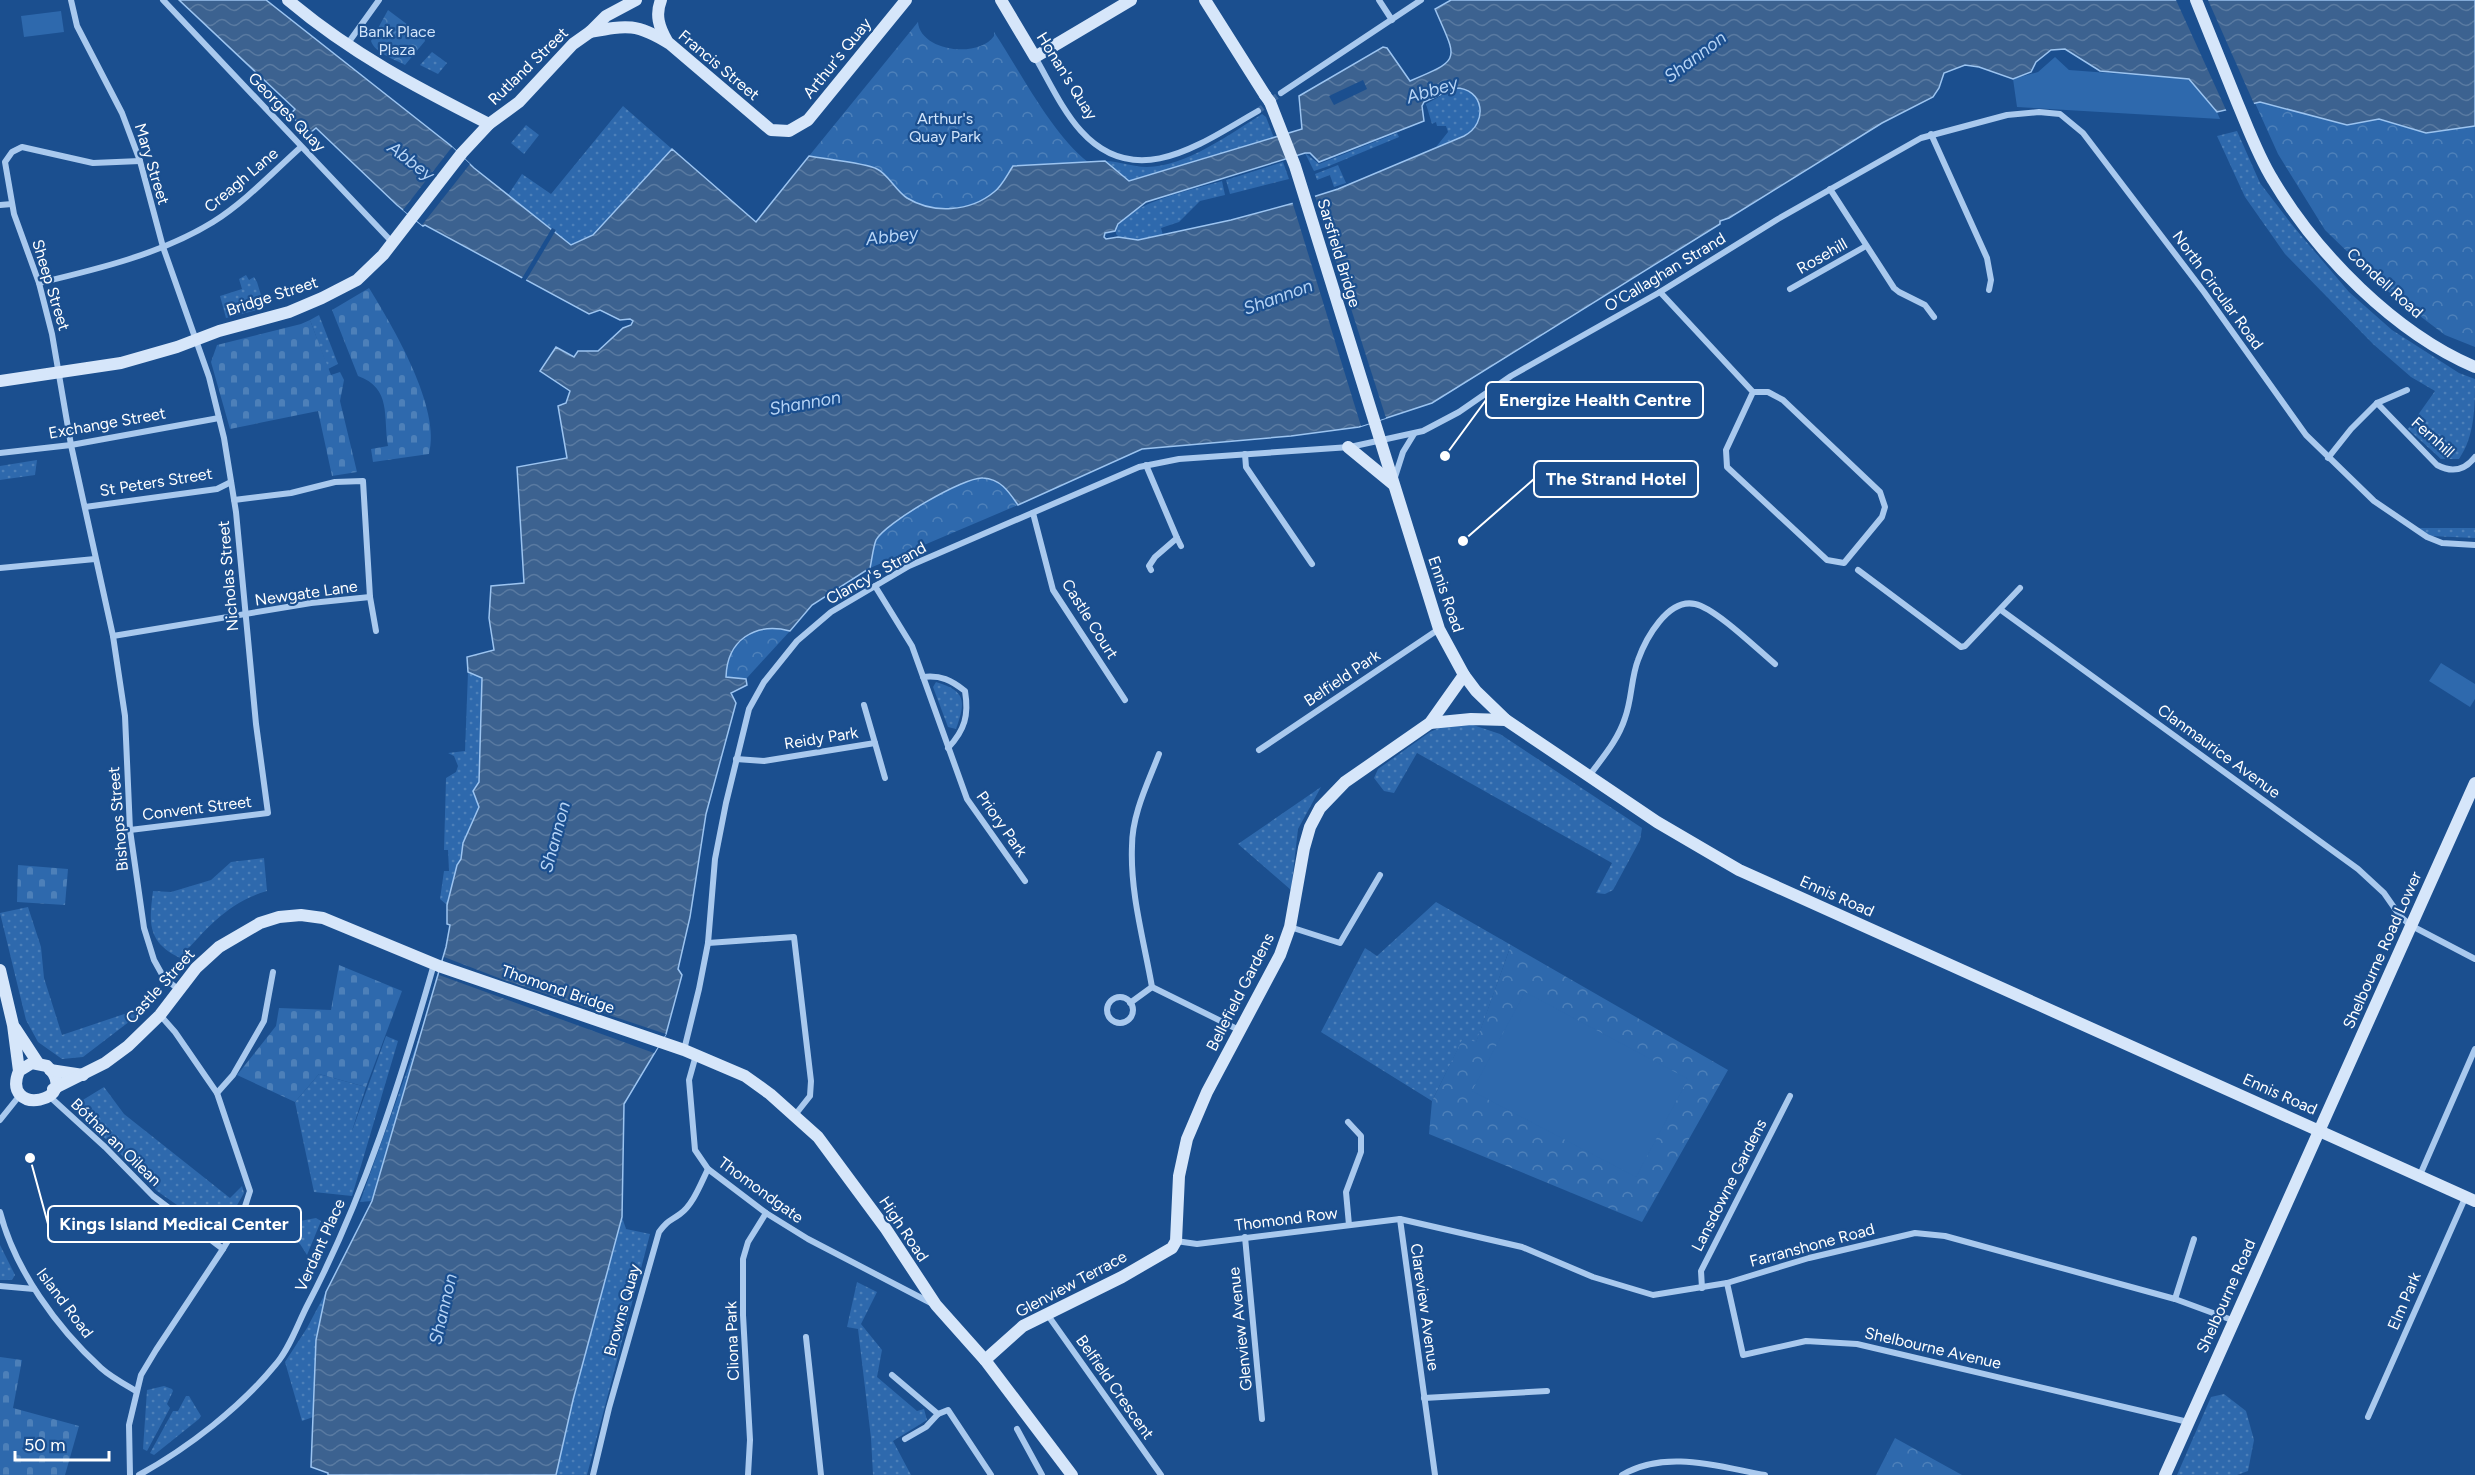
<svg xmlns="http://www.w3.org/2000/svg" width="2475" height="1475" font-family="Figtree,sans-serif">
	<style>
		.grass { fill: url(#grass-dots) }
		.cemetery { fill: url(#cemetery-stones) }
		.park { fill: url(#park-crowns) }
		.garden { fill: #2e69ad }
		.water { fill: url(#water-waves); stroke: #9cc4f0; stroke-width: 1.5; fill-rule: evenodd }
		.pier { fill: #1b4f8f }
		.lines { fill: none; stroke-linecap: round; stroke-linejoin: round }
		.street-tunnel { stroke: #3d69a0; stroke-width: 6; stroke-dasharray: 6 3; stroke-linecap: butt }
		.street { stroke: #a9c9ee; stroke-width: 6 }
		.secondary { stroke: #d6e6fa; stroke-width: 12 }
		.secondary-bridge { stroke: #d6e6fa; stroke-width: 12 }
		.labels { text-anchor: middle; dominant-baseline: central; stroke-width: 4.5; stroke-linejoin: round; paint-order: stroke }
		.park-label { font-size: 16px; fill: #cfe3fa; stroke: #1b4f8f }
		.street-label { font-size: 16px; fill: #fff; stroke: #1b4f8f }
		.water-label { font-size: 18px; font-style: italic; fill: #b5d3f5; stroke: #1b4f8f }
		.leader { fill: none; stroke: #fff; stroke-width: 2 }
		.callout-dot { fill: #fff; stroke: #1b4f8f; stroke-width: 2 }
		.callout { fill: #1b4f8f; stroke: #fff; stroke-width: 2 }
		.callout-label { font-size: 18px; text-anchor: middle; font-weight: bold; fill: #fff }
	</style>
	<defs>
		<pattern id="grass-dots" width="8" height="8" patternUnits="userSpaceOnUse" patternTransform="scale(1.5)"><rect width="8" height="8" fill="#2e69ad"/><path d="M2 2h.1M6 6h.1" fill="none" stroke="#4d80b9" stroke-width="1.8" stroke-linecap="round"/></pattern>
		<pattern id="cemetery-stones" width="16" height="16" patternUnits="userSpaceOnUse" patternTransform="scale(1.5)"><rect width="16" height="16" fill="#2e69ad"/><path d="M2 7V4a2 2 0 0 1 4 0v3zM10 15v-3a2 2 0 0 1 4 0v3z" fill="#4d80b9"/></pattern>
		<pattern id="park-crowns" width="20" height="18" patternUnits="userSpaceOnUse" patternTransform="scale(1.5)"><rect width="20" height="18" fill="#2e69ad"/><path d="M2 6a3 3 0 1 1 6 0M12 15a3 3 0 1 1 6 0" fill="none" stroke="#4d80b9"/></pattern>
		<pattern id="water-waves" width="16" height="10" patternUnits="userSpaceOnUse" patternTransform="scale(1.5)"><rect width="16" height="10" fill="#3c6290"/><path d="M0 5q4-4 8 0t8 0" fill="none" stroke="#597aa1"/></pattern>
	</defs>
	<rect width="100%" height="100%" fill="#1b4f8f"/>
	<g class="grass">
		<path d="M432,52L447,63L438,74L420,65Z"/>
		<path d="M1455,88C1473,89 1483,103 1479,121L1469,133L1436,147L1448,132L1446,126H1437L1436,122L1432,124L1426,104Z"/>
		<path d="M623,106L672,149L593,235L571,245L508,195L522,174L551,194Z"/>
		<path d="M1262,114L1266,117L1274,138L1129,181L1105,161C1119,161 1132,167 1147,167C1185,167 1230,134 1262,114Z"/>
		<path d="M526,125L539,135L524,154L511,143Z"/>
		<path d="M2237,131L2260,183L2293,226L2349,292L2392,330L2459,373L2475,379C2475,406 2475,436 2459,459H2441L2408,429L2435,391L2411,377L2373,344L2285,254L2245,197L2217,136Z"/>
		<path d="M1397,133L1399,137L1329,166L1314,171L1305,153L1319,164Z"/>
		<path d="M1283,162L1289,179L1230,194L1226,180Z"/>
		<path d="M1338,165L1346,183L1334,187L1330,175L1317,180L1315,174Z"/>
		<path d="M1222,181L1225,195L1200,201L1179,222L1161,228L1163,235C1148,238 1127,246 1116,234C1118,204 1197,189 1222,181Z"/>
		<path d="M246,275L249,280L254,277L257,282L265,308L226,318L220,296L242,289L239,279Z"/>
		<path d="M319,315L338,364L328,369L310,320Z"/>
		<path d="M37,460L35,475L0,480V466Z"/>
		<path d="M2417,528H2475V538L2430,536Z"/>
		<path d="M468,672L482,677L479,782L473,791L479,807L463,843L461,859L457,865L447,905L440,899L444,871H449L448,850H444L446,778L456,772L458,766L454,756L448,753L465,751Z"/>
		<path d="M936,682C966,691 966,701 956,729L948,727L933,687Z"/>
		<path d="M1470,724L1500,734L1642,828L1640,840L1613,890L1605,894L1596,893L1612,863L1417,753L1394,793L1384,791L1374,778L1378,769L1430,732L1441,727Z"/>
		<path d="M1321,787L1298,829L1291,890L1238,844Z"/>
		<path d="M264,858L267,891C228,902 206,929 180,958C147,942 149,923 153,891L171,892L211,880L231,862Z"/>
		<path d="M1436,902L1511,945L1476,1043L1463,1039L1432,1101L1321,1032L1365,948L1377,956Z"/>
		<path d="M28,907L41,947L44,978L62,1035L151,1005L83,1057L62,1059L38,1042L26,1020L0,913Z"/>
		<path d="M431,1004L372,1201L360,1202Z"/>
		<path d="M386,1036L398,1041L352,1196L314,1192L295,1102L319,1074L366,1087L351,1134Z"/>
		<path d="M104,1087L124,1114L230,1198L242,1186L244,1193L220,1235L157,1191L73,1106Z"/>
		<path d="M622,1217L626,1229L650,1234L587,1475H556L573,1400Z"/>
		<path d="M316,1218L321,1221L307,1255L300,1244L280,1227L284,1224Z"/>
		<path d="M0,1245L15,1275L12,1280H0Z"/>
		<path d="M857,1282L877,1292L861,1324L882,1350L877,1377L917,1411L924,1409L927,1420L893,1441L911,1475H873L871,1438L858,1329L847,1327Z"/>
		<path d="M326,1292L316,1340L313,1417L302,1421L285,1362L307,1328Z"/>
		<path d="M164,1386L172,1389L173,1391L167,1404L170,1408L147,1451L143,1449L147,1390Z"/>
		<path d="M2224,1394L2246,1411L2254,1440L2248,1471L2237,1475H2177L2211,1397Z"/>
		<path d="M186,1396H189L201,1416L199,1419L154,1455L150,1453L173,1411H178Z"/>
	</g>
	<g class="cemetery">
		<path d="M369,288C392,325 442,409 429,454L373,462L371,449L388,446C383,417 392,388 358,376L332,310Z"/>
		<path d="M310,320L331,375L340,372L344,380L340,401L357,472L332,476L318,411L230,429L211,362L217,345L301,324Z"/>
		<path d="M18,865L68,869L65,905L17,902Z"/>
		<path d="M339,965L402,991L366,1087L319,1074L295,1102L237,1075L276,1026L279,1008L331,1010Z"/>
		<path d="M0,1357L22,1360L13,1408L79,1426L65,1475H0Z"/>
	</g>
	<g class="park">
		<path d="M388,10L424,37L425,41L405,65C394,59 375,53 371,41Z"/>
		<path d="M918,22C920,51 978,59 994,36V32C1020,71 1052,134 1088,162L1013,166C1007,175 1002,185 994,192C970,212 933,214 907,198C896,191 887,173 878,169C866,163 824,159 809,156Z"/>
		<path d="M2260,102L2347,125L2379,119L2426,133L2475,126V347L2445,335L2391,294L2325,230L2278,154L2255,103Z"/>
		<path d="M982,477L1003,484L1018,505L870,568C872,559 873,548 876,541C886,518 959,483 982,477Z"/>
		<path d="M776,627L790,631L746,679L726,677V662L736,646L754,630Z"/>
		<path d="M1511,945L1728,1070L1642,1222L1429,1134L1432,1101L1463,1038L1476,1042Z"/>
		<path d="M1895,1438L1962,1475H1876Z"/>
	</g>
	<g class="garden">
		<path d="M61,11L64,32L24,37L21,16Z"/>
		<path d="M2055,57L2069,70L2189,79L2217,112L2220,119L2017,107L2013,79L2038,72Z"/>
		<path d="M2441,663L2475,684V699L2470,707L2429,681Z"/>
		<path d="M1525,992L1688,1079L1636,1177L1472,1091Z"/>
	</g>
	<path class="water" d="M179,0H266L450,145L474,168L571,245L593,235L672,149L756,222L809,156C824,159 866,163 877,169C887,173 896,191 907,198C933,214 970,212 994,192C1002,186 1007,175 1013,166L1105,161L1129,181L1302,129L1299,96L1383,47L1387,48L1410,81C1463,59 1457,60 1435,9L1451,0H2475V126L2426,133L2379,119L2347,125L2260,102L2217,112L2189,79L2100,71L2065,49L2051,50L2036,62L2031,72L2013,79L1979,67L1965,65L1944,73L1939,88L1933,97L1882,123L1729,218L1720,221V224L1432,403L1359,427L1291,436L1142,449L1018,505C1009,492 1001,479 983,478C965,476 885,523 876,540C873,548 872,559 870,568L812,605L790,631C755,622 727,640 726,677L746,679L747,685L731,693L736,703L706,814L690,917L678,969L682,975L666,1034L624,1104L622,1217L573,1400L556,1475H328V1473L311,1467L316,1340L326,1292L372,1201L446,947L450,925L447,924V905L457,865L461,859L463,843L479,807L473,791L479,782L482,678L468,672L467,657L494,650L489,618L491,586L524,583L517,467L567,458L558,406L566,403L570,391L540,371L556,347L574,357L578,351H598L623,328L631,325L633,321L630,319L620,320L600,310L589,314L425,225L423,226L397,205L316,128L310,133L290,115L295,109ZM1455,88C1484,88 1489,123 1464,136L1338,189L1294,203L1231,220L1138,240L1118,237L1106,239L1104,237L1105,233L1115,231L1118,224L1146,202L1305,153H1310L1319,162L1424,121L1422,106L1424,102Z"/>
	<g class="pier">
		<path d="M2176,0H2208L2255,106L2227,112Z"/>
		<path d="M1363,80L1367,89L1334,105L1329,96Z"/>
		<path d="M452,147L470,164L422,225L403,210Z"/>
		<path d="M1314,193L1386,418L1361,426L1292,201Z"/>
		<path d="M552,228L556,230L525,282L521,280Z"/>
		<path d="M444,957L504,980L666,1034L654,1053L439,975Z"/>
	</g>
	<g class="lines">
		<path class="street-tunnel" d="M1258,111L1281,93"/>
		<g class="street">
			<path d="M71,0L77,26L122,113L140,161L163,247L209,377L224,438L236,512L256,724L268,813L130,830"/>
			<path d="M163,0L392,242"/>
			<path d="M1379,0L1392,20"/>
			<path d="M346,46L379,0"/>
			<path d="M1035,57C1049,81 1062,110 1081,131C1137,193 1203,142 1258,111"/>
			<path d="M1281,93L1421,0"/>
			<path d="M1931,134L1987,258L1991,280L1989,290"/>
			<path d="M140,161L93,163L22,147L12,152L5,162L14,214L39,283L52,334L71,445L113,636L125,716L130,830L144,928L154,960L164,978L178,989"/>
			<path d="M1830,189L1894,288L1899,292L1925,305L1934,317"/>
			<path d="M0,205L12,204"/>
			<path d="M39,283C98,269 161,254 213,222C245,202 273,172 301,147"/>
			<path d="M1790,289L1866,246"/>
			<path d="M1660,292L1753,392H1768L1783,400L1880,492L1885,507L1882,517L1844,563L1827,560L1727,467L1726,450L1753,392"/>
			<path d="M2377,403L2437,465C2452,473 2465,470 2475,457"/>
			<path d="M0,453L71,445L219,418"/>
			<path d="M1245,454L1246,467L1312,564"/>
			<path d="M2328,458L2351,429L2377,403L2407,390"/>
			<path d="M1146,465L1177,538L1155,557L1149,566L1151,570"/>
			<path d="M1395,477L1403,452L1414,434"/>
			<path d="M234,500L291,493L335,482L363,481L370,597L376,631"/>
			<path d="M85,507L217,489L231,482"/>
			<path d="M1033,513L1053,590L1125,700"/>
			<path d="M1177,538L1181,546"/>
			<path d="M0,568L95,559"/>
			<path d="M1858,570L1961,647L1965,646L2020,588"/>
			<path d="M875,586L912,646L967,799L1025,881"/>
			<path d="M2001,610L2358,869L2384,893L2400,916L2410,925L2475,959"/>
			<path d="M113,636L311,603L370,597"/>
			<path d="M923,677C941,675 951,680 965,691C969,715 965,730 948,748"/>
			<path d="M864,705L875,743"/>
			<path d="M1259,750L1439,629"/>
			<path d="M736,759L764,761L875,743L885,778"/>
			<path d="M1589,776C1603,757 1618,740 1625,718C1632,699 1631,678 1638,660C1646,638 1668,598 1695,604C1715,608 1757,649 1775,664"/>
			<path d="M1290,927L1340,943L1380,875"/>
			<path d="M708,943L794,937L811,1081L810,1096L795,1115"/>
			<path d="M1152,987C1144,941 1130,893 1132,846C1132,814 1148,783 1159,754"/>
			<circle cx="1120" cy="1010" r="13"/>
			<path d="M1130,1003L1152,987L1239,1030"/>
			<path d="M684,1050L699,989L708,943L715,859L726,803L749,709L764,682L797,641L831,612L909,566L1139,467L1179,459L1350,447L1423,431L1459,412L1511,376L1660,292L1778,219L1921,138L2007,115L2039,112L2060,114L2083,133L2204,292L2306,435L2374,501L2427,537L2442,543L2475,545"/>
			<path d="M696,1055L689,1080L695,1150L708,1169L766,1213L808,1239L931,1303"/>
			<path d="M217,1093L233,1075L264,1021L273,972"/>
			<path d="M49,1096L105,1147L153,1196L223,1249"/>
			<path d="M0,1120L20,1095"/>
			<path d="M1348,1122L1361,1136V1152L1346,1192L1349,1225"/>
			<path d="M2420,1175L2475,1049"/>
			<path d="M0,1212C15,1270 57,1328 101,1368C111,1377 124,1384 136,1391"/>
			<path d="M1400,1219L1435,1475"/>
			<path d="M1245,1237L1262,1419"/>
			<path d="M1176,1241L1197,1244L1400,1219L1522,1247L1593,1277L1653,1295L1727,1283L1809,1258L1915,1233L1945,1236L2175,1299L2232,1320"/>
			<path d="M1727,1283L1743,1355L1806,1341L1857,1344L2188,1422"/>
			<path d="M0,1286L34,1289"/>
			<path d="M1702,1288L1701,1271L1790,1096"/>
			<path d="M2175,1299L2194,1239"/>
			<path d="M1047,1314L1161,1475"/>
			<path d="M806,1337L821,1475"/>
			<path d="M892,1375L938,1414"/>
			<path d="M1424,1398L1547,1391"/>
			<path d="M2368,1417L2466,1196"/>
			<path d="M1017,1429L1042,1475"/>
			<path d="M905,1439L926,1427L938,1414L948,1410L991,1475"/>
			<path d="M130,1475L129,1425L141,1375L156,1350L223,1249L241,1219L250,1191L217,1093L175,1032L160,1015"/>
			<path d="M139,1475C188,1448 241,1407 276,1364C290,1348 298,1323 308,1304C364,1197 401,1080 434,964"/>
			<path d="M593,1475L609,1408L659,1232C668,1220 669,1222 680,1214C693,1205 701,1183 708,1169"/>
			<path d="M748,1475L750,1440L743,1315V1259L748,1242L766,1213"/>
			<path d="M1622,1475C1665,1449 1720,1467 1765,1475"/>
		</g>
		<g class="secondary">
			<path d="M288,0C352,54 416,87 489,124"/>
			<path d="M661,0C655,15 659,27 667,41"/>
			<path d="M1001,0L1035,57L1131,0"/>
			<path d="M1205,0L1265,95"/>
			<path d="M2196,0C2210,34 2223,68 2237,102C2248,128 2258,156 2273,180C2317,254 2395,333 2475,367"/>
			<path d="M590,32C627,25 637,23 670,44L771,130L789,131L808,120L906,0"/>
			<path d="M1270,102L1295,166L1439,629L1464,675L1476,691L1506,720L1657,822L1739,870L2475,1201"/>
			<path d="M0,381L121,363L177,347L219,331L289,312L322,298L357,280L383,255L462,153L489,124L519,102L573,44L590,32L606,16L636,0"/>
			<path d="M1348,447L1393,484"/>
			<path d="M1430,723L1471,719L1506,720"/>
			<path d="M0,970L13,1025L19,1071C0,1118 84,1102 47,1066L32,1063L19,1071"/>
			<path d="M15,1028L38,1063"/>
			<path d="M50,1070L83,1075"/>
			<path d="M53,1089L105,1063L128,1046L160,1015L196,968L219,947L260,923L279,917L301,915L323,918L439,966L684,1050L745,1076L770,1094L818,1137L886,1229L936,1305L985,1360L1072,1475"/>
			<path d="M985,1360L1023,1326L1122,1277L1172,1248L1176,1241L1179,1176L1187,1139L1207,1092L1280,955L1290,927L1304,848L1310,827L1320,808L1345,782L1430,723L1464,675"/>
			<path d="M2165,1475L2475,783"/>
		</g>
		<path class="secondary-bridge" d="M1265,95L1270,102"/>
	</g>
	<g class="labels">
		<g class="park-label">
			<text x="397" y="31">Bank Place<tspan x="397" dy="18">Plaza</tspan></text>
			<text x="945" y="118">Arthur's<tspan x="945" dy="18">Quay Park</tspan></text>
		</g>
		<g class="street-label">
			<text transform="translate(837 58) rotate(-51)">Arthur's Quay</text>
			<text transform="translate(719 65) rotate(40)">Francis Street</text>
			<text transform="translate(528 66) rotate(-44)">Rutland Street</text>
			<text transform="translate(1067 76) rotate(58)">Honan's Quay</text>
			<text transform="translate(287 112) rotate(46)">Georges Quay</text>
			<text transform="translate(152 164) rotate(73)">Mary Street</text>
			<text transform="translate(241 180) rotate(-40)">Creagh Lane</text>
			<text transform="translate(1339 253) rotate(73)">Sarsfield Bridge</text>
			<text transform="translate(1822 256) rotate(-30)">Rosehill</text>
			<text transform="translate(1665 272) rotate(-31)">O'Callaghan Strand</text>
			<text transform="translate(2385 283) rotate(42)">Condell Road</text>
			<text transform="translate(51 285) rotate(73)">Sheep Street</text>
			<text transform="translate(2218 290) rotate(54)">North Circular Road</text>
			<text transform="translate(272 296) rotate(-18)">Bridge Street</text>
			<text transform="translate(107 423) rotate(-10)">Exchange Street</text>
			<text transform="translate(2433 437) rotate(42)">Fernhill</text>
			<text transform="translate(156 482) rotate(-9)">St Peters Street</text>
			<text transform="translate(876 573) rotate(-29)">Clancy's Strand</text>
			<text transform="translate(228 576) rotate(-95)">Nicholas Street</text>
			<text transform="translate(306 593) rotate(-8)">Newgate Lane</text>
			<text transform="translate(1446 594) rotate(71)">Ennis Road</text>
			<text transform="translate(1090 619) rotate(58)">Castle Court</text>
			<text transform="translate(1342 678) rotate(-34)">Belfield Park</text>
			<text transform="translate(821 738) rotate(-9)">Reidy Park</text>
			<text transform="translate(2219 751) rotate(36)">Clanmaurice Avenue</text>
			<text transform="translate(197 808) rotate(-7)">Convent Street</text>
			<text transform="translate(118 819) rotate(-95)">Bishops Street</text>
			<text transform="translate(1002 824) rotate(55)">Priory Park</text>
			<text transform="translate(1837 896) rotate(24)">Ennis Road</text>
			<text transform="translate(2382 950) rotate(-66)">Shelbourne Road Lower</text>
			<text transform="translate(160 986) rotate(-48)">Castle Street</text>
			<text transform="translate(558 989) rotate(19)">Thomond Bridge</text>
			<text transform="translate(1240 992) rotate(-63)">Bellefield Gardens</text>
			<text transform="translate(2280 1094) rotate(24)">Ennis Road</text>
			<text transform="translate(116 1142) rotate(44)">Bóthar an Oilean</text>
			<text transform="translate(1729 1185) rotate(-63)">Lansdowne Gardens</text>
			<text transform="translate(761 1190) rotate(36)">Thomondgate</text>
			<text transform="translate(1286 1219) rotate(-7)">Thomond Row</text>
			<text transform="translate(904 1229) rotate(56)">High Road</text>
			<text transform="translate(320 1245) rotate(-66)">Verdant Place</text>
			<text transform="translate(1812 1245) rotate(-15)">Farranshone Road</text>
			<text transform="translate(1071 1284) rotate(-28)">Glenview Terrace</text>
			<text transform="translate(2226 1296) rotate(-66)">Shelbourne Road</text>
			<text transform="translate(2404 1301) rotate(-67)">Elm Park</text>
			<text transform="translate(65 1303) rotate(53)">Island Road</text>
			<text transform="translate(1425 1307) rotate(82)">Clareview Avenue</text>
			<text transform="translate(622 1310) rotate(-74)">Browns Quay</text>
			<text transform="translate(1240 1329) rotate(-96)">Glenview Avenue</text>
			<text transform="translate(732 1341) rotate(-92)">Cliona Park</text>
			<text transform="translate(1933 1348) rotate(13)">Shelbourne Avenue</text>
			<text transform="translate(1115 1387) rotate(55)">Belfield Crescent</text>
		</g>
		<g class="water-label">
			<text transform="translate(1695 57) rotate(-37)">Shannon</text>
			<text transform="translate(1432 90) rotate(-17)">Abbey</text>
			<text transform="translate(411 161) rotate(37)">Abbey</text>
			<text transform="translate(892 236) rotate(-7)">Abbey</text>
			<text transform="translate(1278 297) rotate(-20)">Shannon</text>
			<text transform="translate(805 403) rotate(-10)">Shannon</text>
			<text transform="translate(555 837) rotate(-75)">Shannon</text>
			<text transform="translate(443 1309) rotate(-77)">Shannon</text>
		</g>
	</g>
	<path class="leader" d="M1445 456L1486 400M1463 541L1534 479M30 1158L48 1224"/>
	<g class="callout-dot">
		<circle cx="1445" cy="456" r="6"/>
		<circle cx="1463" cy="541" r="6"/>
		<circle cx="30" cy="1158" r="6"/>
	</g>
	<g class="callout">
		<rect x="1486" y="382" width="217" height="36" rx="6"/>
		<rect x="1534" y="461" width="164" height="36" rx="6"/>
		<rect x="48" y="1206" width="253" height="36" rx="6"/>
	</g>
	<g class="callout-label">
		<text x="1595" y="406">Energize Health Centre</text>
		<text x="1616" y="485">The Strand Hotel</text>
		<text x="174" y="1230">Kings Island Medical Center</text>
	</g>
	<path d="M15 1451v9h94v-9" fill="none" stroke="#ffffff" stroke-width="3"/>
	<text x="24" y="1451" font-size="18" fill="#ffffff" stroke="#1b4f8f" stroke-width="4.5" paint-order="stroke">50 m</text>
</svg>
